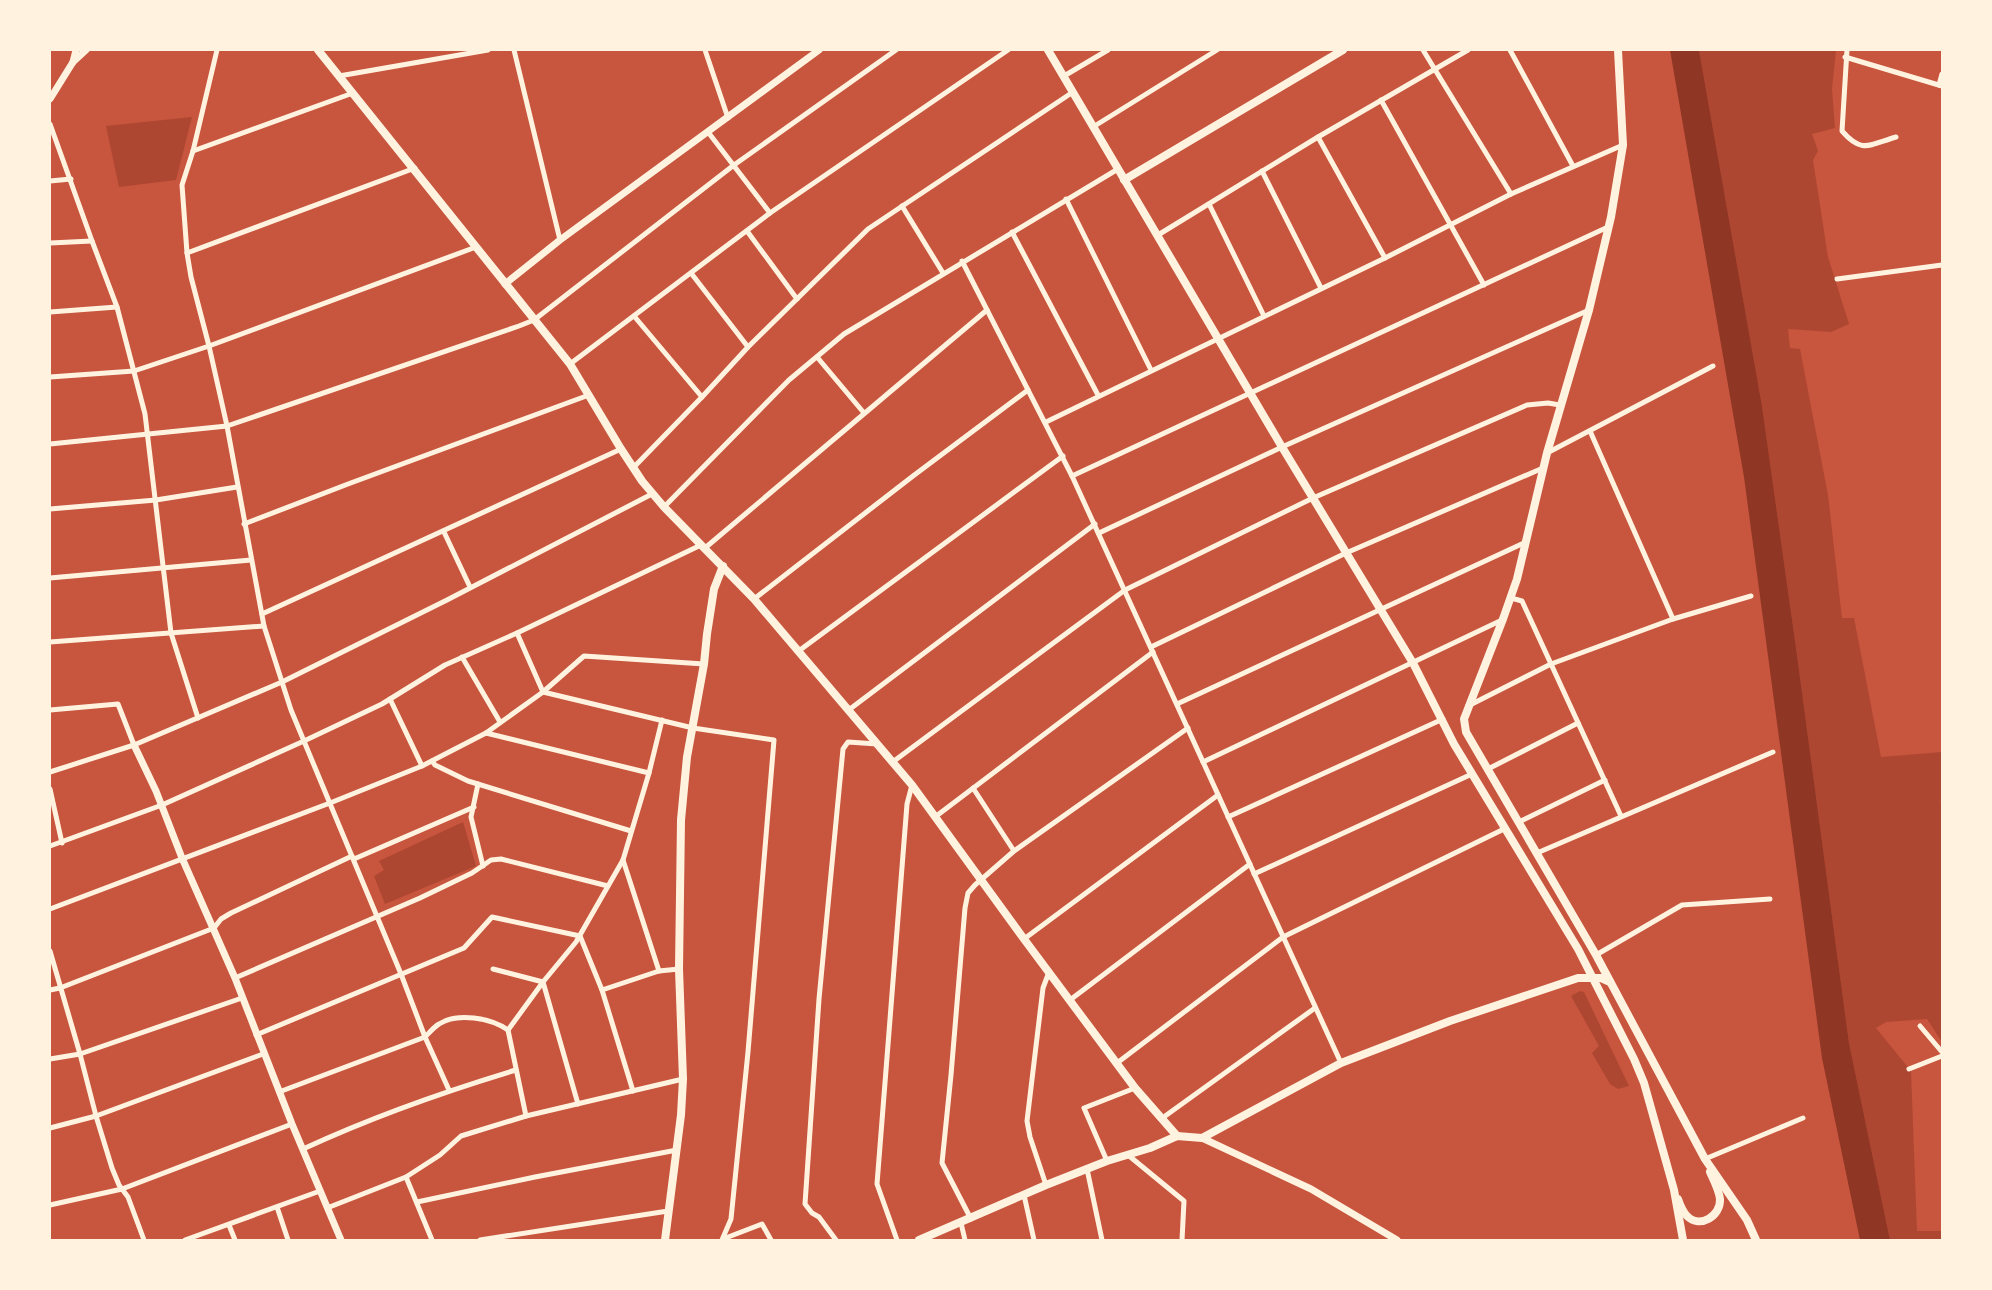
<svg xmlns="http://www.w3.org/2000/svg" width="1992" height="1290" font-family="'Alegreya Sans',sans-serif">
	<style>
		.green { fill: #ae4732 }
		.water { fill: #8f3625 }
		.lines { fill: none; stroke-linecap: round; stroke-linejoin: round }
		.minor { stroke: #fff3e0; stroke-width: 5 }
		.tertiary { stroke: #fff3e0; stroke-width: 7 }
		.secondary { stroke: #fff3e0; stroke-width: 8 }
	</style>
	<rect width="100%" height="100%" fill="#c8553d"/>
	<g class="green">
		<path d="M1699,50H1836L1832,89L1835,128L1812,134L1818,151L1813,160L1828,257L1849,324L1831,332L1788,329L1790,348L1800,349L1828,495L1842,618H1854L1881,757L1942,752V797L1939,804L1942,799V1042L1927,1019L1886,1022L1876,1028L1911,1071L1917,1231H1942V1240H1890L1849,1043L1797,655L1762,406Z"/>
		<path d="M192,117L176,180L119,187L106,126Z"/>
		<path d="M463,822L476,866L385,904L374,876L384,870L379,861Z"/>
		<path d="M1580,991L1584,992L1629,1086L1618,1089L1610,1084L1592,1053L1599,1046L1571,996Z"/>
	</g>
	<path class="water" d="M1670,50H1699L1762,406L1797,655L1849,1043L1890,1240H1860L1822,1058L1744,477Z"/>
	<g class="lines">
		<g class="minor">
			<path d="M217,50L193,151L182,185L187,253L191,277L209,346L227,426L264,626L291,710L401,974L425,1037L449,1090"/>
			<path d="M514,50L560,240"/>
			<path d="M705,50L728,118"/>
			<path d="M1423,50L1511,194"/>
			<path d="M1510,50L1573,166"/>
			<path d="M1847,50L1842,131C1862,154 1869,145 1896,137"/>
			<path d="M1845,57L1942,86"/>
			<path d="M339,76L488,50"/>
			<path d="M1064,76L1108,50"/>
			<path d="M1939,85L1942,74"/>
			<path d="M1381,100L1484,285"/>
			<path d="M50,124L92,241L50,243"/>
			<path d="M1093,127L1217,50"/>
			<path d="M708,132L770,213"/>
			<path d="M1318,137L1385,258"/>
			<path d="M193,151L353,93"/>
			<path d="M1262,171L1321,288"/>
			<path d="M50,181L71,179"/>
			<path d="M1066,199L1151,370"/>
			<path d="M1209,204L1264,316"/>
			<path d="M902,206L943,273"/>
			<path d="M747,231L797,299"/>
			<path d="M1012,232L1098,395"/>
			<path d="M1158,235L1318,137L1468,50"/>
			<path d="M92,241L117,307L145,414L171,633L198,718"/>
			<path d="M187,253L415,168"/>
			<path d="M962,261L1072,476L1341,1063"/>
			<path d="M691,273L748,347"/>
			<path d="M1837,279L1942,265"/>
			<path d="M50,312L117,307"/>
			<path d="M634,316L702,397"/>
			<path d="M817,357L864,413"/>
			<path d="M570,364L770,213L1008,50"/>
			<path d="M50,377L134,371L209,346L476,247"/>
			<path d="M1046,422L1385,258L1511,194L1623,145"/>
			<path d="M1590,431L1673,619"/>
			<path d="M50,444L227,426L519,326L534,320L734,165L896,50"/>
			<path d="M1547,453L1713,366"/>
			<path d="M633,468L702,397L748,347L868,229L1073,92"/>
			<path d="M1072,476L1608,227"/>
			<path d="M664,507L789,380L844,334L1118,169"/>
			<path d="M50,509L156,500L237,487"/>
			<path d="M244,524L348,484L589,395"/>
			<path d="M444,532L470,587"/>
			<path d="M1099,533L1282,447L1589,310"/>
			<path d="M705,548L987,310"/>
			<path d="M50,578L251,560"/>
			<path d="M1511,598L1522,601L1621,816"/>
			<path d="M754,599L913,476L1028,390"/>
			<path d="M262,614L621,449"/>
			<path d="M517,633L543,692L693,728L774,740L748,1052L731,1219L722,1240"/>
			<path d="M50,642L264,626"/>
			<path d="M1151,647L1346,553L1543,468"/>
			<path d="M800,650L1063,456"/>
			<path d="M462,657L500,722"/>
			<path d="M390,699L422,766"/>
			<path d="M1177,704L1526,542"/>
			<path d="M1468,706L1551,664L1673,619L1751,596"/>
			<path d="M850,709L1095,524"/>
			<path d="M50,710L118,704L134,745"/>
			<path d="M486,733L649,773"/>
			<path d="M432,761L435,765L468,781L631,831"/>
			<path d="M894,761L1125,590L1313,498L1527,405L1548,403L1560,405"/>
			<path d="M1203,762L1502,620"/>
			<path d="M1488,769L1578,723"/>
			<path d="M50,772L134,745L282,682L447,600L652,494"/>
			<path d="M478,784L471,817L483,866"/>
			<path d="M973,788L1014,851"/>
			<path d="M50,789L62,843"/>
			<path d="M935,817L1153,652"/>
			<path d="M1228,817L1443,719"/>
			<path d="M1519,822L1605,780"/>
			<path d="M50,846L162,805L304,741L382,704L445,665L517,633L701,545"/>
			<path d="M1537,853L1773,752"/>
			<path d="M354,859L474,807"/>
			<path d="M623,860L659,971"/>
			<path d="M1254,874L1472,774"/>
			<path d="M50,909L330,803L422,766L486,733L543,692L584,656L704,664"/>
			<path d="M1024,939L1218,795"/>
			<path d="M50,951L80,1054L96,1116L112,1168L119,1185L128,1197L144,1240"/>
			<path d="M1596,955L1682,905L1770,899"/>
			<path d="M493,969L543,982L578,1104"/>
			<path d="M235,978L420,898L472,873L491,860L501,859L608,886"/>
			<path d="M50,990L60,988L214,928L221,919L231,913L352,856"/>
			<path d="M602,990L659,971L679,969"/>
			<path d="M1070,1000L1250,864"/>
			<path d="M1920,1026L1942,1052"/>
			<path d="M256,1035L464,948L492,917L580,936L602,990L633,1091"/>
			<path d="M50,1059L80,1054L242,998"/>
			<path d="M1117,1063L1283,937L1504,829"/>
			<path d="M1909,1069L1942,1056"/>
			<path d="M279,1092L425,1037C429,1033 434,1027 439,1024C457,1012 491,1018 508,1030"/>
			<path d="M526,1116L508,1030L543,982L576,942L623,860L649,773L662,720"/>
			<path d="M1161,1119L1315,1008"/>
			<path d="M50,1128L96,1116L263,1054"/>
			<path d="M303,1149C372,1117 443,1092 516,1070"/>
			<path d="M1128,1155L1184,1201L1182,1240"/>
			<path d="M1705,1159L1803,1118"/>
			<path d="M1107,1161L1084,1108L1135,1088"/>
			<path d="M1087,1169L1102,1240"/>
			<path d="M406,1177L432,1240"/>
			<path d="M1046,1185L1030,1137L1027,1121L1043,988L1049,972"/>
			<path d="M1024,1195L1034,1240"/>
			<path d="M417,1202L535,1177L677,1150"/>
			<path d="M50,1205L122,1189L292,1124"/>
			<path d="M277,1207L288,1240"/>
			<path d="M327,1208L406,1177L440,1155L461,1136L526,1116L683,1079"/>
			<path d="M971,1219L942,1163L951,1075L965,908L968,893L975,885L1014,851L1188,728"/>
			<path d="M961,1223L965,1240"/>
			<path d="M229,1225L235,1240"/>
			<path d="M723,1239L762,1224L771,1240"/>
			<path d="M185,1240L320,1191"/>
			<path d="M480,1240L668,1211"/>
			<path d="M836,1240L819,1217L812,1213L805,1204L819,999L843,749L848,742L877,744"/>
			<path d="M897,1240L877,1184L907,804L912,785"/>
		</g>
		<g class="tertiary">
			<path d="M73,62L76,50"/>
			<path d="M50,99L73,62L86,50"/>
			<path d="M505,284L560,240L819,50"/>
			<path d="M134,745L156,791L182,858L235,978L292,1124L341,1240"/>
			<path d="M1202,1138L1311,1189L1397,1240"/>
		</g>
		<g class="secondary">
			<path d="M318,50L570,364L621,449L642,481L664,507L754,599L912,785L1024,939L1135,1088L1177,1136"/>
			<path d="M1048,50L1282,447L1413,663L1454,744L1578,949L1634,1059L1644,1083L1674,1190L1683,1240"/>
			<path d="M1618,50L1623,145L1611,217L1589,310L1547,453L1517,579L1503,619L1464,719L1466,732L1596,955L1705,1159L1747,1220L1756,1240"/>
			<path d="M1124,180L1343,50"/>
			<path d="M1678,1199C1680,1205 1683,1212 1687,1216C1700,1229 1721,1216 1720,1199C1719,1190 1714,1181 1710,1172"/>
			<path d="M665,1240L681,1115L683,1079L679,969L681,820L687,757L704,664L707,634L714,589L723,566"/>
			<path d="M919,1240L1046,1185L1107,1161L1150,1148L1177,1136L1202,1138L1341,1063L1450,1021L1578,978H1601L1610,982"/>
		</g>
	</g>
	<rect width="1992" height="1290" fill="none" stroke="#fff3e0" stroke-width="102"/>
</svg>
